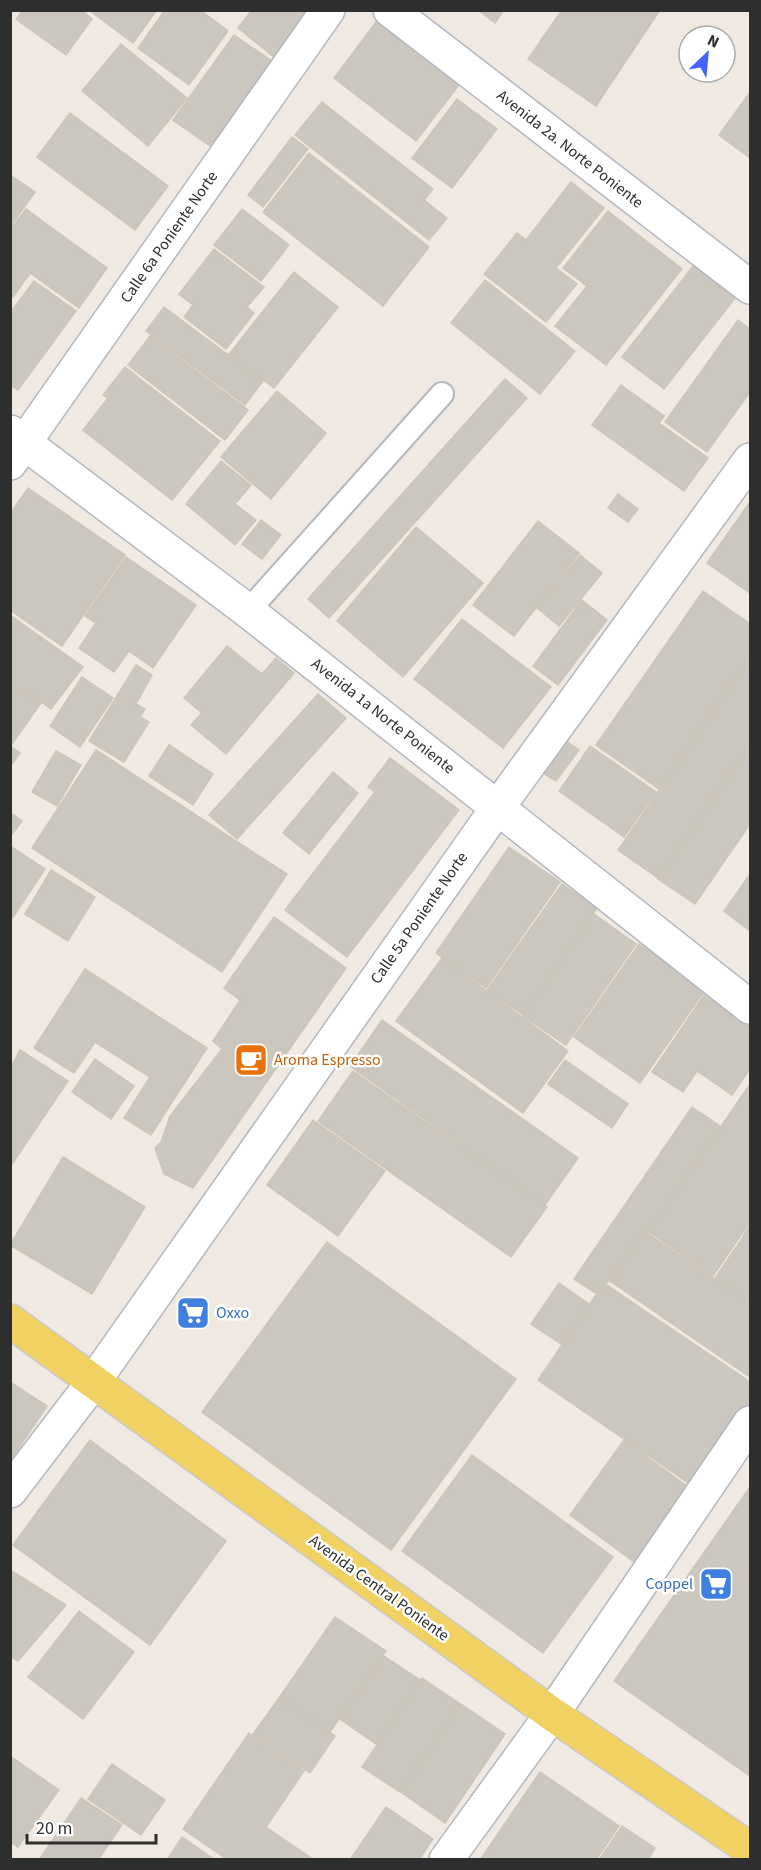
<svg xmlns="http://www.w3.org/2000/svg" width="761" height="1870" font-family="'Source Sans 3',sans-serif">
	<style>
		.building { fill: #cbc7bf; stroke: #cbc5ba; stroke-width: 1.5 }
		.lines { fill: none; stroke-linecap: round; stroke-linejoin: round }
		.service-casing { stroke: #b4b7c1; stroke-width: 26 }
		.minor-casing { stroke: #b4b7c1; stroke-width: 36 }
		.primary-casing { stroke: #c9c9c9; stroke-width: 36 }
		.service { stroke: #fff; stroke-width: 22 }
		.minor { stroke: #fff; stroke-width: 33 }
		.primary { stroke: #f2d163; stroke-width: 33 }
		.labels { text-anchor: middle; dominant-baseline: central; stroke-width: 5; stroke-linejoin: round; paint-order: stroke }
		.street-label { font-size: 16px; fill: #2e2e2e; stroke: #fff }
		.food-label { font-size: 16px; fill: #c56008; stroke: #fff; text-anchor: start }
		.shop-label { font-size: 16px; fill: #366cbe; stroke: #fff; text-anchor: start }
	</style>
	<rect width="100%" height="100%" fill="#efe9e1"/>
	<g class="building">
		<path d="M23,10H81L92,19L66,55L16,19Z"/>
		<path d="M89,10H157L133,43Z"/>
		<path d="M165,10H200L228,31L189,85L138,48Z"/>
		<path d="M252,10H318L279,61L238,28Z"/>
		<path d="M478,10H504L495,23Z"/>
		<path d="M562,10H660L596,106L528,59Z"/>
		<path d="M379,18L462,81L416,141L334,78Z"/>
		<path d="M234,35L272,61L210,146L173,120Z"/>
		<path d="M121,44L187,98L148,146L82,91Z"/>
		<path d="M750,92V158L719,135Z"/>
		<path d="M457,99L497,129L452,188L412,158Z"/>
		<path d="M322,102L433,189L424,200L447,218L429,240L295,135Z"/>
		<path d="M70,113L168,186L135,230L37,157Z"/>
		<path d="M292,137L308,149L263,207L248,195Z"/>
		<path d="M309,153L429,247L383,306L263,212Z"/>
		<path d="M10,175L35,192L10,227Z"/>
		<path d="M571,182L604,208L556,268L577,284L546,322L484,274L517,233L526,240Z"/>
		<path d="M26,209L107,268L79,308L30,273L13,297L10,295V230Z"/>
		<path d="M242,209L289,245L261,281L214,245Z"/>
		<path d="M608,211L682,269L606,365L555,326L587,286L563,268Z"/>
		<path d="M214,249L264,287L247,307L254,313L226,349L184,317L193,305L179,294Z"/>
		<path d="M694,265L735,298L664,389L622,357Z"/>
		<path d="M294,272L338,307L274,388L229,354Z"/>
		<path d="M485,280L575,351L540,394L451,323Z"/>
		<path d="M34,281L76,311L18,390L10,385V313Z"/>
		<path d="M164,307L263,381L245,405L146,331Z"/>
		<path d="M738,320L750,329V392L707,452L665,422Z"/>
		<path d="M150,336L248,410L225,440L128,365Z"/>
		<path d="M125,367L220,441L172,500L83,430L108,398L103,395Z"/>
		<path d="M505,379L527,398L329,618L308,599Z"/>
		<path d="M621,385L664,416L659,423L708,458L684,491L592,425Z"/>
		<path d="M277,391L326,433L271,499L221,457Z"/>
		<path d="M221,461L251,485L235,504L256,520L235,545L186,504Z"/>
		<path d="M28,488L125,555L62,646L10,610V514Z"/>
		<path d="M618,494L638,509L628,522L608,508Z"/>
		<path d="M750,502V593L707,563Z"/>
		<path d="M261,520L281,535L262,559L242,544Z"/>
		<path d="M538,521L579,553L514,636L473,605Z"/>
		<path d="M416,527L483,583L403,677L337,621Z"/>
		<path d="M580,555L602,573L559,626L537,608Z"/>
		<path d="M126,557L196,605L153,668L129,651L114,672L79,648L96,623L85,616Z"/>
		<path d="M703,591L750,624V656L659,789L596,745Z"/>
		<path d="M582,600L607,620L558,685L533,666Z"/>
		<path d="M10,615L83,667L51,709L10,679Z"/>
		<path d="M462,619L551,687L503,748L414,679Z"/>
		<path d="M227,646L262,674L276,658L294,673L226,754L191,725L202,713L184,698Z"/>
		<path d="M750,658V744L658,878L618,850Z"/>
		<path d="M136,665L152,675L136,704L145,709L140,717L149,722L124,762L89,741Z"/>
		<path d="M82,677L113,698L80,747L50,726Z"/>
		<path d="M10,681L41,703L12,744L10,743Z"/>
		<path d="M318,694L346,718L237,839L209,815Z"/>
		<path d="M562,738L579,750L556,781L540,771Z"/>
		<path d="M169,745L213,774L193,805L149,776Z"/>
		<path d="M10,746L20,753L10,767Z"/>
		<path d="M590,746L656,792L624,837L559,791Z"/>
		<path d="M750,746V824L695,904L658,879Z"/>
		<path d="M96,750L287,874L222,972L32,848Z"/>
		<path d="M56,751L81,765L57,806L32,792Z"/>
		<path d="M390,758L459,810L347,957L285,910L375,792L368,787Z"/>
		<path d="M333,772L358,793L309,854L283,833Z"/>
		<path d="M10,812L22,821L10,837Z"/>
		<path d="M10,846L45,869L10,922Z"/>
		<path d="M509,847L560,882L486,988L436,953Z"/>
		<path d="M51,870L95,897L68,941L25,914Z"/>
		<path d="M750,874V931L724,911Z"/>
		<path d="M562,884L597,908L523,1015L487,990Z"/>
		<path d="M594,914L636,944L566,1045L523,1016Z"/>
		<path d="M274,917L346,968L193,1188L164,1174L155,1148L161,1142L170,1116L222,1049L213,1041L240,1000L224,988Z"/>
		<path d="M639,944L705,990L640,1083L574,1037Z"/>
		<path d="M442,958L568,1051L523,1113L396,1021Z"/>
		<path d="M85,969L207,1048L151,1135L124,1118L150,1077L95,1042L74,1073L34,1048Z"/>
		<path d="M704,995L750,1027V1069L732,1095L697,1071L683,1092L652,1072Z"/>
		<path d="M382,1020L578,1158L545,1205L350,1066Z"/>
		<path d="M20,1050L68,1081L10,1167V1069Z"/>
		<path d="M95,1059L134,1086L111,1119L72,1092Z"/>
		<path d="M565,1060L628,1104L612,1128L548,1084Z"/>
		<path d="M353,1071L547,1207L511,1257L318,1121Z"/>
		<path d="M750,1084V1222L713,1276L649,1232Z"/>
		<path d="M692,1107L720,1126L648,1233L644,1230L607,1283L605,1281L597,1294L574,1279Z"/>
		<path d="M313,1120L385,1171L338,1236L267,1185Z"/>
		<path d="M63,1157L145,1207L92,1294L10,1245Z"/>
		<path d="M750,1225V1241L743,1236Z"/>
		<path d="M644,1231L750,1303V1377L610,1281Z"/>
		<path d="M743,1237L750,1242V1302L715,1278Z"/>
		<path d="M327,1242L516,1379L391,1550L202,1412Z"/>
		<path d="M559,1283L589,1304L561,1344L531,1324Z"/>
		<path d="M604,1283L750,1382V1405L694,1487L538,1380Z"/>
		<path d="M10,1382L47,1406L10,1461Z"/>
		<path d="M90,1440L226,1541L150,1645L13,1545Z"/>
		<path d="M624,1440L692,1490L637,1564L570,1515Z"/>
		<path d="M472,1455L613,1557L543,1653L402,1551Z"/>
		<path d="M750,1487V1776L614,1681Z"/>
		<path d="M10,1570L66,1605L18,1661L10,1656Z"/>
		<path d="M79,1611L134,1652L83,1719L28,1677Z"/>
		<path d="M335,1617L386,1651L330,1732L279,1698Z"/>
		<path d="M384,1656L420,1680L376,1744L340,1719Z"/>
		<path d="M422,1678L460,1704L400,1792L362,1767Z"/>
		<path d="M279,1698L335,1736L310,1773L253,1734Z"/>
		<path d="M461,1704L505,1734L445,1823L401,1792Z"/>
		<path d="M249,1733L304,1771L266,1827L314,1860H228L183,1829Z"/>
		<path d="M10,1756L59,1790L18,1847L10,1842Z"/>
		<path d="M112,1764L165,1800L141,1835L88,1799Z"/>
		<path d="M540,1772L619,1826L596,1860H480Z"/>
		<path d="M81,1798L122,1825L98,1860H39Z"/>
		<path d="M386,1807L433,1839L419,1860H350Z"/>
		<path d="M622,1826L655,1848L648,1860H599Z"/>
		<path d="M182,1837L215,1860H167Z"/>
	</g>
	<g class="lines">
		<g class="service-casing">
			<path id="service" d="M248,611L442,394"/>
		</g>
		<g class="minor-casing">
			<g id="minor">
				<path d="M390,10L750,287"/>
				<path d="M10,432L248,611L750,1007"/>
				<path d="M10,463L328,10"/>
				<path d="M10,1491L94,1381L498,807L750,460"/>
				<path d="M446,1860L552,1714L750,1423"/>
			</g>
		</g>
		<g class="primary-casing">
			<path id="primary" d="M10,1321L552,1714L750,1849"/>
		</g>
		<use href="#service" class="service"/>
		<use href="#minor" class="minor"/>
		<use href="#primary" class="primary"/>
	</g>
	<defs>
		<g id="cafe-square" transform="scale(1.725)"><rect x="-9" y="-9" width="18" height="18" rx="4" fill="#e8710a" stroke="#fff"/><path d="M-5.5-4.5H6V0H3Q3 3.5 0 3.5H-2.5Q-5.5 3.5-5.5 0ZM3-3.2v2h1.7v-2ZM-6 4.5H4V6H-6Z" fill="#fff"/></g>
		<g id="supermarket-square" transform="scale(1.725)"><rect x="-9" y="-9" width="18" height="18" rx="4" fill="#3f7fe0" stroke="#fff"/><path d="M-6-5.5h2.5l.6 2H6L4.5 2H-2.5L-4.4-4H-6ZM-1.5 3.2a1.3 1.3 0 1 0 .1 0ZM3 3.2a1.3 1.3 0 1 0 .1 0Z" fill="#fff"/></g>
	</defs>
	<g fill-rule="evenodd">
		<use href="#cafe-square" x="251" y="1060"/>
		<use href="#supermarket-square" x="193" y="1313"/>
		<use href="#supermarket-square" x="716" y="1584"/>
	</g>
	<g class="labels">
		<g class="street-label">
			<text transform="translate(570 149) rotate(38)">Avenida 2a. Norte Poniente</text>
			<text transform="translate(169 237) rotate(-55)">Calle 6a Poniente Norte</text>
			<text transform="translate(383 716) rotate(38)">Avenida 1a Norte Poniente</text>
			<text transform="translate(419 918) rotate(-55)">Calle 5a Poniente Norte</text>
			<text transform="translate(379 1588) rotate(36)">Avenida Central Poniente</text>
		</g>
		<g class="food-label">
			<text x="274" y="1060">Aroma Espresso</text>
		</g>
		<g class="shop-label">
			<text x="216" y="1313">Oxxo</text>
			<text x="693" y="1584" text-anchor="end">Coppel</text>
		</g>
	</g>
	<rect width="761" height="1870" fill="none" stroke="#2e2e2e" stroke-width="24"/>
	<g transform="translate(707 54) rotate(26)"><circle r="28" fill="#ffffff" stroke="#ababab" stroke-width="1.5"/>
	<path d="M0-4.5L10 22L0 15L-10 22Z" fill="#4264fb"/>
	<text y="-9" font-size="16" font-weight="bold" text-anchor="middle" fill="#2e2e2e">N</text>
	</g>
	<path d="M27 1834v9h129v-9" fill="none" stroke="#2e2e2e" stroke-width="3"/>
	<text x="36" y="1834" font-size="18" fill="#2e2e2e" stroke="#ffffff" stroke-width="4.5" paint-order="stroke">20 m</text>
</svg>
